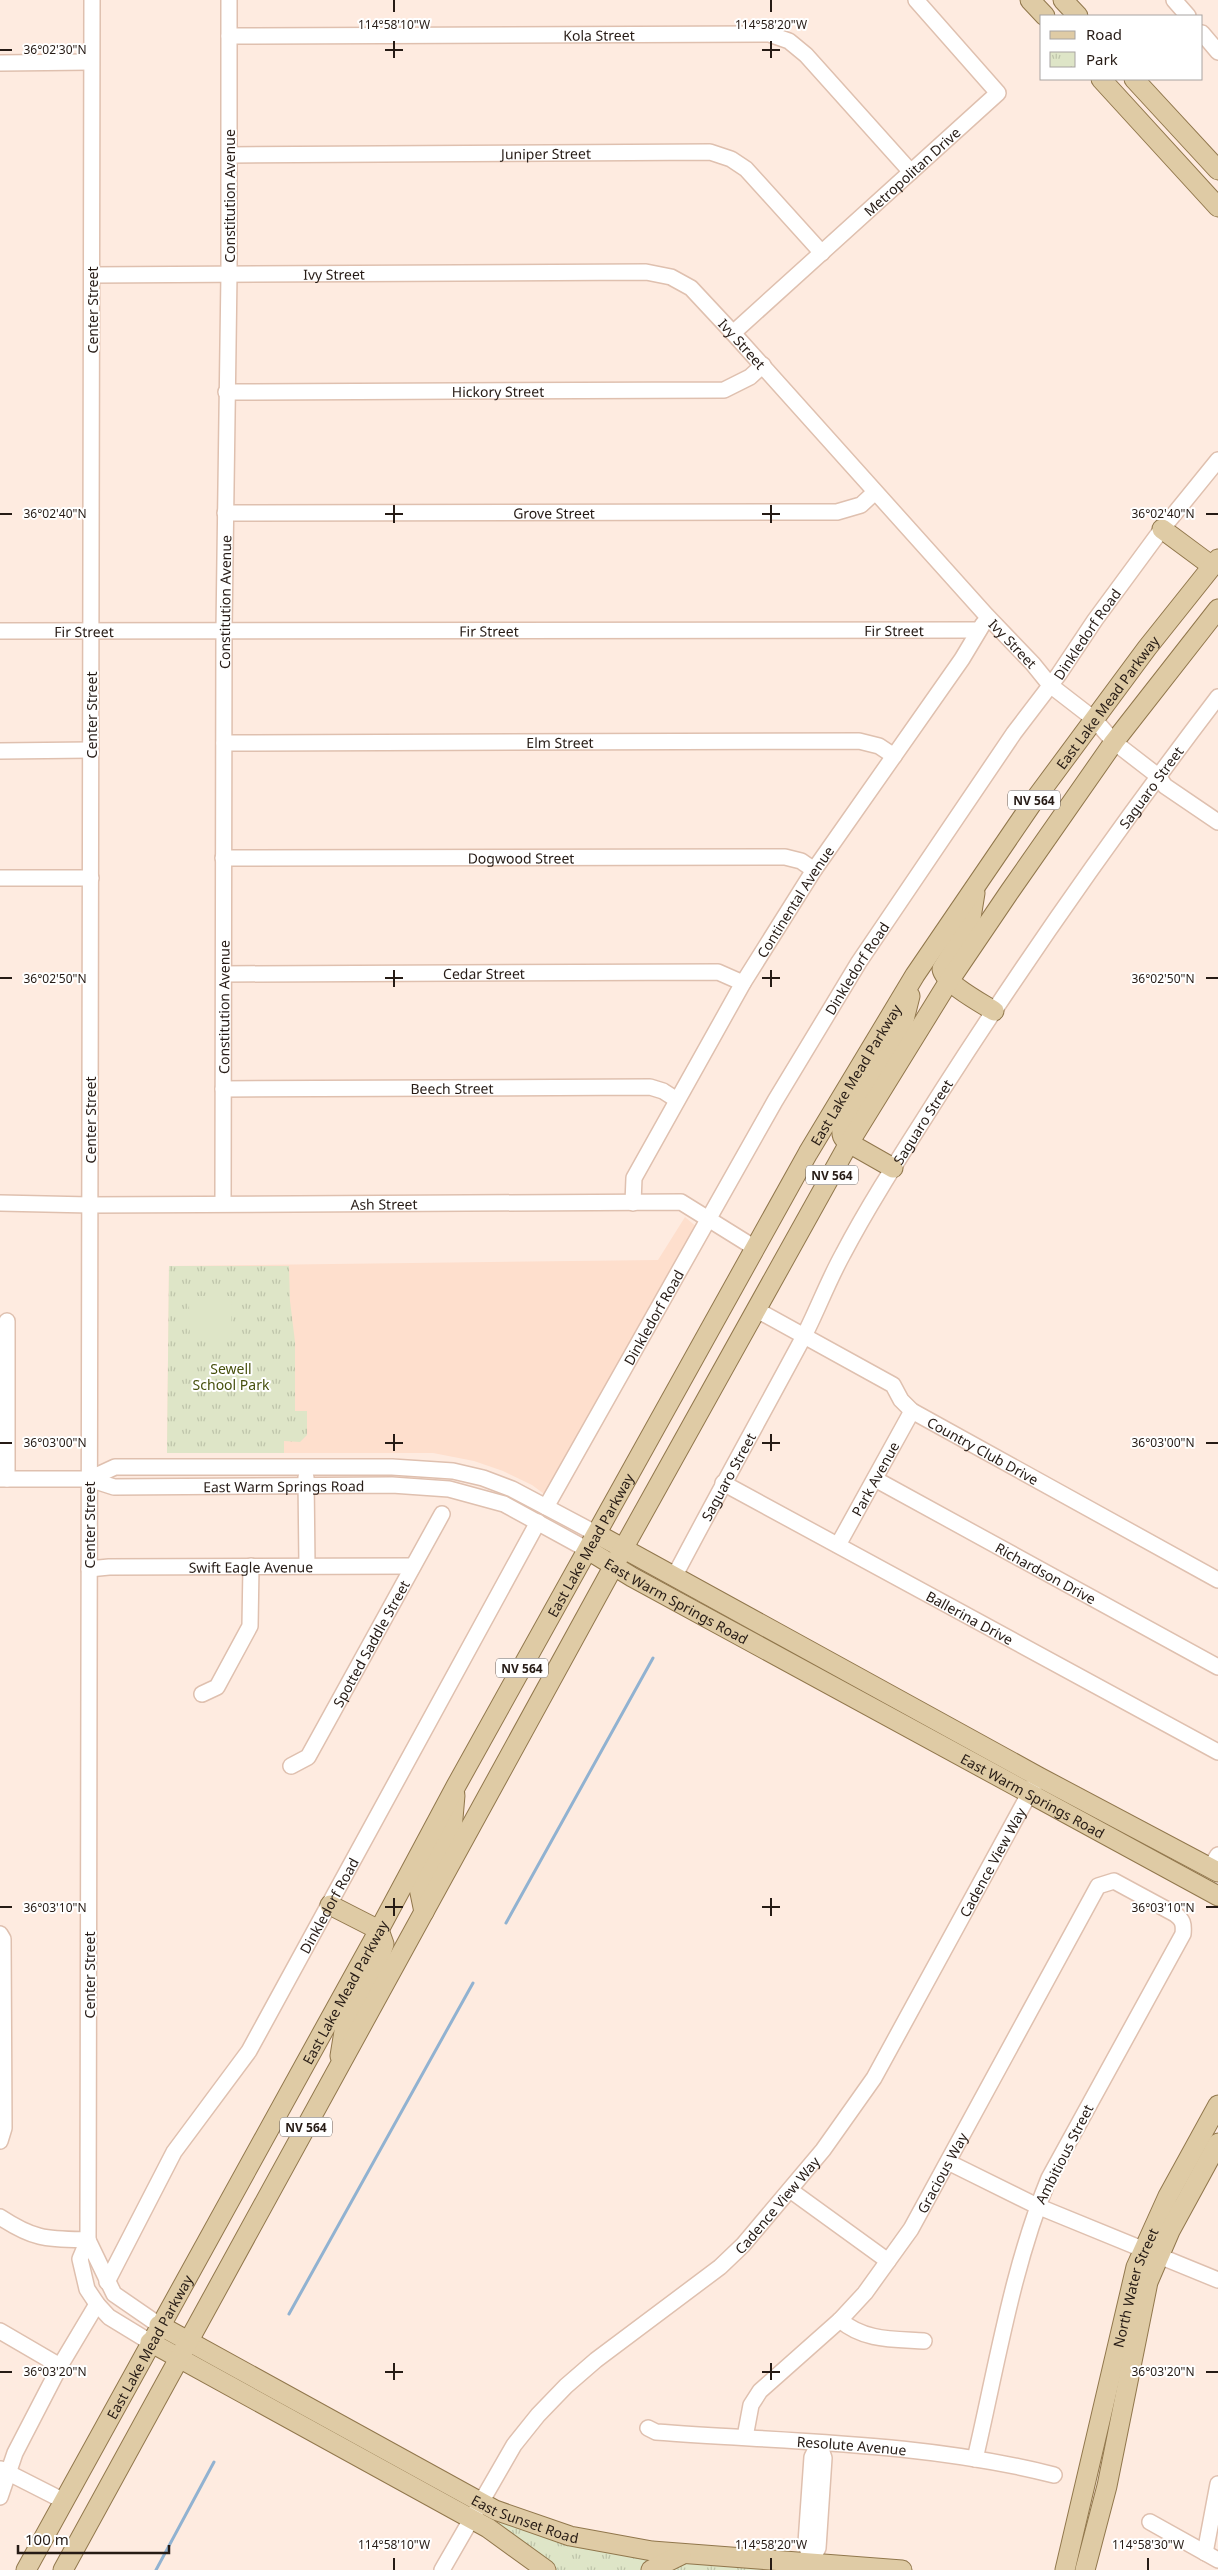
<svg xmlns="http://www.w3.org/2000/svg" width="1218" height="2570" font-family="'Noto Sans',sans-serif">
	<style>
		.built { fill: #fedfcd }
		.park { fill: url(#park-tufts) }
		.pitch { fill: #dee5c7 }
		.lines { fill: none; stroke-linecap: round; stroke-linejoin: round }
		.stream { stroke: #91b2d1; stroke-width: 3 }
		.minor-casing { stroke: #dfc0af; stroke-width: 18 }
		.major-casing { stroke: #91774c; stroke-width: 21 }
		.minor { stroke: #fff; stroke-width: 15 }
		.major { stroke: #dfcba5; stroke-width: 19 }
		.ticks { fill: none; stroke: #261b15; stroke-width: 2 }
		.labels { text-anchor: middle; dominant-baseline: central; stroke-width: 4; stroke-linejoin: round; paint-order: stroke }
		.shield { fill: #fff; stroke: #675f5b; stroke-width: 1 }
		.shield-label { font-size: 12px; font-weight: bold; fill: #261b15 }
		.street-label { font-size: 14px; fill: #261b15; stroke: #fff }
		.park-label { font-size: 14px; fill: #47500d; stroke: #fff }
		.ticks-label { font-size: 12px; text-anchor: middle; fill: #261b15; stroke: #fff; stroke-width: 4; stroke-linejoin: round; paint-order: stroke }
	</style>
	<defs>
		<pattern id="park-tufts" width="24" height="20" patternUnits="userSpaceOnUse" patternTransform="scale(1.25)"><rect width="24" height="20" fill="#dee5c7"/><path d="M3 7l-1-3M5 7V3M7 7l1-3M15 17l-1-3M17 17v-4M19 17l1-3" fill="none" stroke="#bec4aa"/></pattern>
	</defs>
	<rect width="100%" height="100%" fill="#feebe0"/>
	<path class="built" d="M685,1217L705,1234L555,1502L532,1485L503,1471L474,1461L433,1453H167L169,1266L658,1260Z"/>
	<g class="park">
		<path d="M169,1266H289L290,1301L295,1342V1411H307V1435L300,1442L284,1441V1453H167Z"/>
		<path d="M497,2520L658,2558L644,2570H554L500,2526Z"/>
		<path d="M697,2560L832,2570H661Z"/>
	</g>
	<path class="pitch" d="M196,1296H232L231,1341H190L189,1303Z"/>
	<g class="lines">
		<g class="stream">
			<path d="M506,1923L653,1658"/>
			<path d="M289,2314L473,1983"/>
			<path d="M156,2570L214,2462"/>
		</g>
		<g class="minor-casing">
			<g id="minor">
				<path d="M92,0L88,2240L80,2259L87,2289L97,2304L109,2317L150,2342"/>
				<path d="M1174,0L1188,16"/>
				<path d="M1202,33L1218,52"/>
				<path id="s1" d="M229,36L769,34L789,41L806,55L911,172"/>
				<path d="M0,63L91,62"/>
				<path id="s2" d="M230,155L710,152L731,159L746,169L822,253"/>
				<path id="s3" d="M92,275L646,272L671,277L691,288L733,333L987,616L1033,664L1050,685L1094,719L1114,742L1158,776L1165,786L1218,822"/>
				<path id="s4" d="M733,333L998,93L916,0"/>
				<path id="s5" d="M226,392L724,390L750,377L763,365"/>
				<path id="s6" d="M225,513L837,512L861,505L875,492"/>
				<path id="s7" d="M0,631L979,630"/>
				<path id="s8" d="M224,743L859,741L879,746L894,756"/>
				<path d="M0,751L91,750"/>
				<path id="s9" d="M223,858L785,857L801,861L814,870"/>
				<path d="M0,878H91"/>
				<path id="s10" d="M224,974L718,972L743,983"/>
				<path id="s11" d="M223,1089L650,1087L663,1091L677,1100"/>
				<path id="s12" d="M0,1203L90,1205L681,1202L755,1248"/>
				<path id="s13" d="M223,1203L224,629L229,274V0"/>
				<path id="s14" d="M633,1203L634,1178L743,983L814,870L962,659L983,624"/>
				<path id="s15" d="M757,1310L893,1385L901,1400L912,1411L1218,1580"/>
				<path d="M7,1321V1479"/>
				<path d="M306,1477L307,1565"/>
				<path id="s16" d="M0,1479H89L114,1487L392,1485L449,1489L504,1504L588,1550"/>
				<path d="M89,1479L115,1467H392L453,1471L483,1478L512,1489L597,1534"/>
				<path id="s17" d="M875,1479L1218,1667"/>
				<path id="s18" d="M723,1483L1218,1752"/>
				<path id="s19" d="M546,1507L775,1101L859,962L1014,733L1059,674L1095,620L1162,529L1218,460"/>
				<path id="s20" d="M838,1545L912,1411"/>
				<path id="s21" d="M89,1569L109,1567L413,1566"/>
				<path id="s22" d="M674,1577C716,1497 760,1418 803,1338C817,1311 828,1281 843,1254C873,1197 909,1143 943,1089C1029,955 1121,824 1218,697"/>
				<path d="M202,1694L217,1687L250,1626L251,1566"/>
				<path id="s23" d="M291,1766L308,1757L442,1514"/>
				<path d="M1210,1868L1218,1855"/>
				<path d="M0,1934L3,1939L4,2128L0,2141"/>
				<path d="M948,2162L1037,2206L1218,2280"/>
				<path d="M790,2190L888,2261"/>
				<path d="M0,2217C35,2240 47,2239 88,2240"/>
				<path d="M88,2240L114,2294L159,2325"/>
				<path id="s24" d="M107,2282L174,2152L249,2051L538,1522"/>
				<path d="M840,2320C864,2341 894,2339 924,2341"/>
				<path d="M0,2331L60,2366"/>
				<path id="s25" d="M648,2428L656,2432C788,2442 925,2442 1054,2475"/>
				<path id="s26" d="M745,2437L751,2405L760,2391L840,2320L865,2293L911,2229L1098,1886L1114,1881L1175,1914C1183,1920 1184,1924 1183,1934L1049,2178C1012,2268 997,2365 975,2459"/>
				<path d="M1,2469L64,2501"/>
				<path d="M0,2497L15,2453L60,2366L97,2304"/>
				<path d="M1150,2522L1218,2560"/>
				<path d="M1205,2553L1218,2484"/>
				<path d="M811,2562L806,2543L812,2457L819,2443"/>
				<path d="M811,2562L818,2548L824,2458L819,2443"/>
				<path id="s27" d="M442,2570L514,2445L538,2415L566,2386L596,2360L720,2267L743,2245L823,2150L874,2078L1034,1785"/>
			</g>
		</g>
		<g class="major-casing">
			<g id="major">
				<path d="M1030,0L1045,16"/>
				<path d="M1063,0L1078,16"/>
				<path d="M1101,79L1218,207"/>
				<path d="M1134,79L1218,170"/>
				<path d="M1162,529L1212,566"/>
				<path d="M975,893L970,924L942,969C944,983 981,1003 994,1011"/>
				<path d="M893,1168L849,1143C842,1138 841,1135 842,1126L902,1028L910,996"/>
				<path d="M597,1534L1039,1777L1218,1872"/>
				<path id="s28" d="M588,1550L632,1577L1218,1896"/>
				<path d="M330,1905L379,1930L384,1944L379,1959L346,2019L340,2056"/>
				<path d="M424,1912L419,1888L452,1830L455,1795"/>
				<path id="s29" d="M159,2325L495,2510L570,2536L652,2551L902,2570"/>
				<path d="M150,2342L488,2528L546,2570"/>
				<path id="s30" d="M26,2570L379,1930L456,1786L808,1153L915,975L1033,802L1147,648L1218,559"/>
				<path d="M63,2570L623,1549L849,1143L949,981L1010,891L1114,742L1218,609"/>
				<path d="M651,2570L681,2555"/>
				<path id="s31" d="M1065,2570L1136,2267L1168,2196L1218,2105"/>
				<path d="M1085,2570L1107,2486L1148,2282L1170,2231L1218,2143"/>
			</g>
		</g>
		<use href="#minor" class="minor"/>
		<use href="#major" class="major"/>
	</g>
	<path class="ticks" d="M394,0V12M771,0V12M394,41V58M771,41V58M0,50H12M385,50H403M762,50H780M394,505V523M771,505V523M0,514H12M385,514H403M762,514H780M1206,514H1218M394,970V987M771,970V987M0,978H12M385,978H403M762,978H780M1206,978H1218M394,1434V1451M771,1434V1451M0,1443H12M385,1443H403M762,1443H780M1206,1443H1218M394,1898V1916M771,1898V1916M0,1907H12M385,1907H403M762,1907H780M1206,1907H1218M394,2363V2380M771,2363V2380M0,2372H12M385,2372H403M762,2372H780M1206,2372H1218M394,2558V2570M771,2558V2570M1148,2558V2570"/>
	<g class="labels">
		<g class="shield">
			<rect x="1008" y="790.5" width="52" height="19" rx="4"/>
			<rect x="806" y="1165.5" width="52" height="19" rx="4"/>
			<rect x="496" y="1658.5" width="52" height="19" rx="4"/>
			<rect x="280" y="2117.5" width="52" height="19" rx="4"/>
		</g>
		<g class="shield-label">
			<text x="1034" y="800">NV 564</text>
			<text x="832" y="1175">NV 564</text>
			<text x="522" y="1668">NV 564</text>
			<text x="306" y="2127">NV 564</text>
		</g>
		<g class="street-label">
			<text stroke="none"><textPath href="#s1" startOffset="370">Kola Street</textPath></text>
			<text stroke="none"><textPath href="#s2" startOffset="316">Juniper Street</textPath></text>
			<text stroke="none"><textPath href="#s4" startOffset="241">Metropolitan Drive</textPath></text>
			<text transform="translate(229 196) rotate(-90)">Constitution Avenue</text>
			<text stroke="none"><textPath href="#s3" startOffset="242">Ivy Street</textPath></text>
			<text transform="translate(92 310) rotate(-90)">Center Street</text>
			<text stroke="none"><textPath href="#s3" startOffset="678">Ivy Street</textPath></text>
			<text stroke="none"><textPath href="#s5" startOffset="272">Hickory Street</textPath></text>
			<text stroke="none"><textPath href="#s6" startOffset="329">Grove Street</textPath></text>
			<text stroke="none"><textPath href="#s13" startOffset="601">Constitution Avenue</textPath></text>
			<text stroke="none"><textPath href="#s7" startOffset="489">Fir Street</textPath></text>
			<text stroke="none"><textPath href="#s7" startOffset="894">Fir Street</textPath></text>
			<text stroke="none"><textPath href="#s7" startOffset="84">Fir Street</textPath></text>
			<text stroke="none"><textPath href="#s19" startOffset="1028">Dinkledorf Road</textPath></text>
			<text stroke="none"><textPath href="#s3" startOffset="1082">Ivy Street</textPath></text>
			<text stroke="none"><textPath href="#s30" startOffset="2160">East Lake Mead Parkway</textPath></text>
			<text transform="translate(91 715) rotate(-90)">Center Street</text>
			<text stroke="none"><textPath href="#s8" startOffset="336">Elm Street</textPath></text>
			<text stroke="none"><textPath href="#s22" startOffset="924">Saguaro Street</textPath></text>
			<text stroke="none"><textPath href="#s9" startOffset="298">Dogwood Street</textPath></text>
			<text stroke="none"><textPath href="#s14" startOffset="345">Continental Avenue</textPath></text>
			<text stroke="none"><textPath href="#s19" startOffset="622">Dinkledorf Road</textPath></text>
			<text stroke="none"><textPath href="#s10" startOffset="260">Cedar Street</textPath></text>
			<text stroke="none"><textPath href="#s13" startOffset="196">Constitution Avenue</textPath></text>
			<text stroke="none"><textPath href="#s30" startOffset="1710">East Lake Mead Parkway</textPath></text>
			<text stroke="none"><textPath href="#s11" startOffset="229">Beech Street</textPath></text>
			<text transform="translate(90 1120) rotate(-90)">Center Street</text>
			<text stroke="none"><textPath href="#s22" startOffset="519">Saguaro Street</textPath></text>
			<text stroke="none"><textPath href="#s12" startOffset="384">Ash Street</textPath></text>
			<text stroke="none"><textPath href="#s19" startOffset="218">Dinkledorf Road</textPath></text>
			<text stroke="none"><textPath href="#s15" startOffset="269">Country Club Drive</textPath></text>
			<text stroke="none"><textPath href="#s22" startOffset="114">Saguaro Street</textPath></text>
			<text stroke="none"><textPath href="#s20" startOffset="76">Park Avenue</textPath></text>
			<text stroke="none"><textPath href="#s16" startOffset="285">East Warm Springs Road</textPath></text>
			<text transform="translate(89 1525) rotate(-90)">Center Street</text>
			<text stroke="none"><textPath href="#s30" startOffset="1170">East Lake Mead Parkway</textPath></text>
			<text stroke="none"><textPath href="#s21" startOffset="162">Swift Eagle Avenue</textPath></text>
			<text stroke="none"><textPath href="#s17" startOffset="195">Richardson Drive</textPath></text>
			<text stroke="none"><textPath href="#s28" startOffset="102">East Warm Springs Road</textPath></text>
			<text stroke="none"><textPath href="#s18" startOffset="281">Ballerina Drive</textPath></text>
			<text stroke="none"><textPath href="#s23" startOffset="149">Spotted Saddle Street</textPath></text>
			<text stroke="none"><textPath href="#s28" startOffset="508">East Warm Springs Road</textPath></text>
			<text stroke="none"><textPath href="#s27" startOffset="908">Cadence View Way</textPath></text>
			<text stroke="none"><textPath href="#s24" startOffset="438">Dinkledorf Road</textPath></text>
			<text transform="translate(89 1975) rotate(-90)">Center Street</text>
			<text stroke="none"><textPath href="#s30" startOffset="660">East Lake Mead Parkway</textPath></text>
			<text transform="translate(1064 2154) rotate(-63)">Ambitious Street</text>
			<text stroke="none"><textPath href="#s26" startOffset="336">Gracious Way</textPath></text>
			<text stroke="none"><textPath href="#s27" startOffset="502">Cadence View Way</textPath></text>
			<text stroke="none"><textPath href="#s31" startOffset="291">North Water Street</textPath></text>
			<text stroke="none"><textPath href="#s30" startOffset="255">East Lake Mead Parkway</textPath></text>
			<text stroke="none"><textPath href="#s25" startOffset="205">Resolute Avenue</textPath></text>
			<text stroke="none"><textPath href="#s29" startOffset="415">East Sunset Road</textPath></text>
		</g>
		<g class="park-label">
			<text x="231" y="1368">Sewell<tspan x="231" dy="16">School Park</tspan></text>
		</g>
	</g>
	<g class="ticks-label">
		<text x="394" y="29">114°58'10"W</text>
		<text x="771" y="29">114°58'20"W</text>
		<text x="55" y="54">36°02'30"N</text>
		<text x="1163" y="518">36°02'40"N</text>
		<text x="55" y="518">36°02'40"N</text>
		<text x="55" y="983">36°02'50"N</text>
		<text x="1163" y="983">36°02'50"N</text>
		<text x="55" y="1447">36°03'00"N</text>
		<text x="1163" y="1447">36°03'00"N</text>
		<text x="1163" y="1912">36°03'10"N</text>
		<text x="55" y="1912">36°03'10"N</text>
		<text x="55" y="2376">36°03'20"N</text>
		<text x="1163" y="2376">36°03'20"N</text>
		<text x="394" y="2549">114°58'10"W</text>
		<text x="771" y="2549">114°58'20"W</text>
		<text x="1148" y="2549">114°58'30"W</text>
	</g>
	<rect x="1040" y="15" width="162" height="65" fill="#ffffff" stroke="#a8a4a1"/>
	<rect x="1050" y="31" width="25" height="8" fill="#dfcba5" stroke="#a8a4a1"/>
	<text x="1086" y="40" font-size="15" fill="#261b15">Road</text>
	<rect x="1050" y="52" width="25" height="15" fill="url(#park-tufts)" stroke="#a8a4a1"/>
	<text x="1086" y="65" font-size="15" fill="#261b15">Park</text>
	<path d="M18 2545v8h151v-8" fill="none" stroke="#261b15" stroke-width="2.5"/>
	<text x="25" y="2545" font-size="15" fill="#261b15" stroke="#ffffff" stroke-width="4" paint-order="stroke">100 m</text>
</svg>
